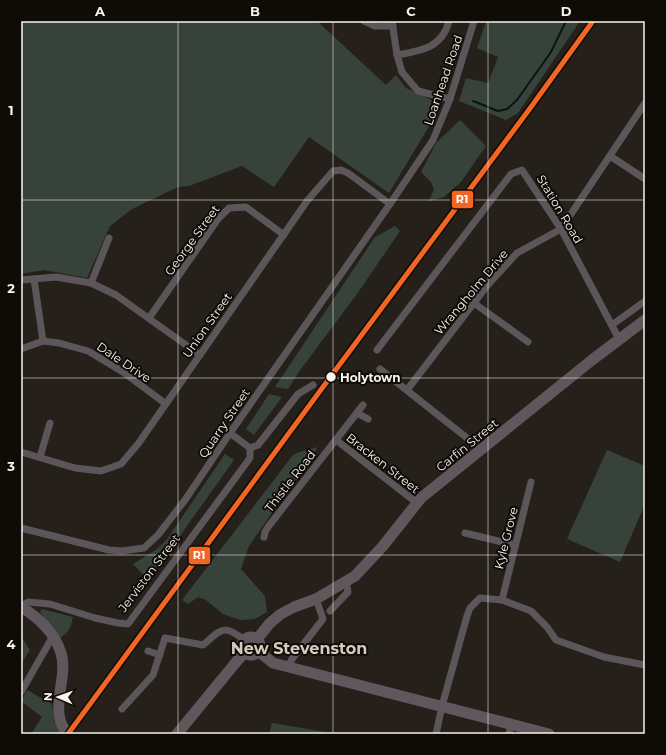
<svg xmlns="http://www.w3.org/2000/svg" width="666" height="755" font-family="Montserrat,sans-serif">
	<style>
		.green { fill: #37433a }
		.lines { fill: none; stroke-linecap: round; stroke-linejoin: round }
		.stream { stroke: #031718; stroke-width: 2 }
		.street { stroke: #5c565a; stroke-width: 7 }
		.secondary { stroke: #5f575b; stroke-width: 11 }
		.rail { stroke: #5c5756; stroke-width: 2; stroke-dasharray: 7 7; stroke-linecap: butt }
		.rail-1-casing { stroke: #0f0b07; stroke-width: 8 }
		.rail-1 { stroke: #f26522; stroke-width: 5 }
		.grid { fill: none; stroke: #faf3ec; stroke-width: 1; stroke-opacity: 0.55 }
		.stop-dot { fill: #faf3ec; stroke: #0f0b07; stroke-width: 1.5 }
		.labels { text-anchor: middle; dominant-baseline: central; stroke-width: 4; stroke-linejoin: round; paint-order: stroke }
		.street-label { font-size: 12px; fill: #faf3ec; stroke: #0f0b07 }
		.stop-label { font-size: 12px; font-weight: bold; fill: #faf3ec; stroke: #0f0b07; text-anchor: start }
		.district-label { font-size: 16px; font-weight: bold; fill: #d7c9bb; stroke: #0f0b07 }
		.line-badge { stroke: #0f0b07; stroke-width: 1.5 }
		.badge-label { font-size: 11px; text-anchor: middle; font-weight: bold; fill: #fff }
		.neatline { fill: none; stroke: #faf3ec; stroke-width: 1.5 }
		.grid-label { font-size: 13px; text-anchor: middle; font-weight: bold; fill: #faf3ec }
	</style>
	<rect width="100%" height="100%" fill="#25201a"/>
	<g class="green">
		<path d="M21,21H317L386,85L396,75L406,88L440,104L437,113L389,193L309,137L274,187L242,166L189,186L178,187L132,209L110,226L87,278L44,270L21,274Z"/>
		<path d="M486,21H580L518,113L506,120L459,101L466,78L488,83L498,57L477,48Z"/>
		<path d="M460,120L486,146L461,182L444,197L428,202L434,190L431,182L421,172L436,143Z"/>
		<path d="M395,226L400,231L357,294L301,369L288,389L275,387L375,237Z"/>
		<path d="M269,394L282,397L254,435L246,429Z"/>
		<path d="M318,447L249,546L241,569L265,596L267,612L255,619L240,620L223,614L206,600L198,597L188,604L182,600L293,455L300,452Z"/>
		<path d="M607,450L645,466V504L620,562L567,539Z"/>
		<path d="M225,454L234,460L184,530L175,545L169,550L148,580L133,564L157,549L167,539Z"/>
		<path d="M42,609L73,617C71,627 68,634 59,638L40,612Z"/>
		<path d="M21,636L30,650L21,664Z"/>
		<path d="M27,690L52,704L54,721L61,734H31L42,717L21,701Z"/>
		<path d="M272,723L331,733L333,734H269Z"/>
	</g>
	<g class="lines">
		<path class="stream" d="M473,101L498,111L507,109L517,100L551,52L566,21"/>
		<g class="street">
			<path d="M364,21L375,26H393"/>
			<path d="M392,21L397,55L402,72L418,91L450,99"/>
			<path d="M397,55C421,51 442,48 449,21"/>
			<path d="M610,156L645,179"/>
			<path d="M34,279L43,341"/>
			<path d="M21,280L56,277L91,283L116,295L200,355"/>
			<path d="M91,283L109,238"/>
			<path d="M474,303L528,342"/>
			<path d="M149,318L218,219L229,208L246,207L284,235"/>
			<path d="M612,325L645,301"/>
			<path d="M21,349L43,341L59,343L88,351L123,372L166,404"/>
			<path d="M377,350L511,174L522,170L561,229L619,339"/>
			<path d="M380,369L467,438"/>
			<path d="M407,390L486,287L517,253L561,229L645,103"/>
			<path d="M357,413L368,419"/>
			<path d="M230,433L250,448"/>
			<path d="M336,440L417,503"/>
			<path d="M21,452L75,468L101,471L121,464L138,444L307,201L333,171L341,170L348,173L390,204"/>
			<path d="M40,457L50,423"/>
			<path d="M21,528L109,550L122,551L144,548L158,535L185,500L230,433L390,204L433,140L450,99L474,21"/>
			<path d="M465,533L515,545"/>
			<path d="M264,537L265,532L268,527L363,405"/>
			<path d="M502,600L531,482"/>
			<path d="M21,606L28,602L50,604L95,618L118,623L128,624L250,458V448L258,445L298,394L313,385"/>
			<path d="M330,611L348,592L346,582"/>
			<path d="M148,651L160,655"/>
			<path d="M288,667L292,659L323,619L316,599"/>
			<path d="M21,692L53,636"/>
			<path d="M122,709L153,675L165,638L203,645C221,630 223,623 244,640"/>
			<path d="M436,734L442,706L467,616L470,608L480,598L502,600L531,611L547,627L556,640L604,657L645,665"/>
			<path d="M509,734L511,724"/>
		</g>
		<g class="secondary">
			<path d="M21,607C38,617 55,633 61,653C69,678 47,712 68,734"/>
			<circle cx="251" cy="646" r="9"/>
			<path d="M257,639L270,623L281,614L294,607L316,599L355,576L383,546L421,498L592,360L645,320"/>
			<path d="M258,651L273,663L549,734"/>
			<path d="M177,734L237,661L245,652"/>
		</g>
		<path class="rail" d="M540,94L593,21"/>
		<g class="rail-1-casing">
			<path id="rail-1" d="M68,734L320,391L531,107L593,21"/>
		</g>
		<use href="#rail-1" class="rail-1"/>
	</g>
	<path class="grid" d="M178,21V734M333,21V734M488,21V734M21,200H645M21,378H645M21,555H645"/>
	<circle class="stop-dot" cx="331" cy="377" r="5.5"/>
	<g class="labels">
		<g class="street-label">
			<text transform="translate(443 80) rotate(-71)">Loanhead Road</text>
			<text transform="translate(560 209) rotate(59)">Station Road</text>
			<text transform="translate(192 240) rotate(-54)">George Street</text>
			<text transform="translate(471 292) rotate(-50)">Wrangholm Drive</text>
			<text transform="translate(207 325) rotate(-55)">Union Street</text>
			<text transform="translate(124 362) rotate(34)">Dale Drive</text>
			<text transform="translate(224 423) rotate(-56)">Quarry Street</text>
			<text transform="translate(467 445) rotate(-39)">Carfin Street</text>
			<text transform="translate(383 463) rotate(38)">Bracken Street</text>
			<text transform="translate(290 481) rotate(-52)">Thistle Road</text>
			<text transform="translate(506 538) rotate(-76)">Kyle Grove</text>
			<text transform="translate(149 573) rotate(-53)">Jerviston Street</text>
		</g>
		<g class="stop-label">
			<text x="340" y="377">Holytown</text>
		</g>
		<g class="district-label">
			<text x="299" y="648">New Stevenston</text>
		</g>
	</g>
	<g class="line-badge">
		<rect x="451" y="190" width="23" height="19" rx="4" fill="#f26522"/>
		<rect x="188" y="546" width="23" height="19" rx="4" fill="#f26522"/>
	</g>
	<g class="badge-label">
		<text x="462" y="203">R1</text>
		<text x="199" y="559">R1</text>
	</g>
	<rect width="666" height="755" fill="none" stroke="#0f0b07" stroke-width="44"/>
	<g transform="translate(58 697) rotate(272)" stroke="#0f0b07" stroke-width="3" paint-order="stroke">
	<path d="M0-3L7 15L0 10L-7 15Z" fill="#faf3ec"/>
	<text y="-6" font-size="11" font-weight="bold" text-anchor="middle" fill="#faf3ec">N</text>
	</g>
	<rect x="22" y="22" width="622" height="711" class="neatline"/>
	<g class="grid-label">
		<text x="100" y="16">A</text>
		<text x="255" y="16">B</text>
		<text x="411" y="16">C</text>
		<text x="566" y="16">D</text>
		<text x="11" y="115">1</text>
		<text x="11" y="293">2</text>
		<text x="11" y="471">3</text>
		<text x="11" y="649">4</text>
	</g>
</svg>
